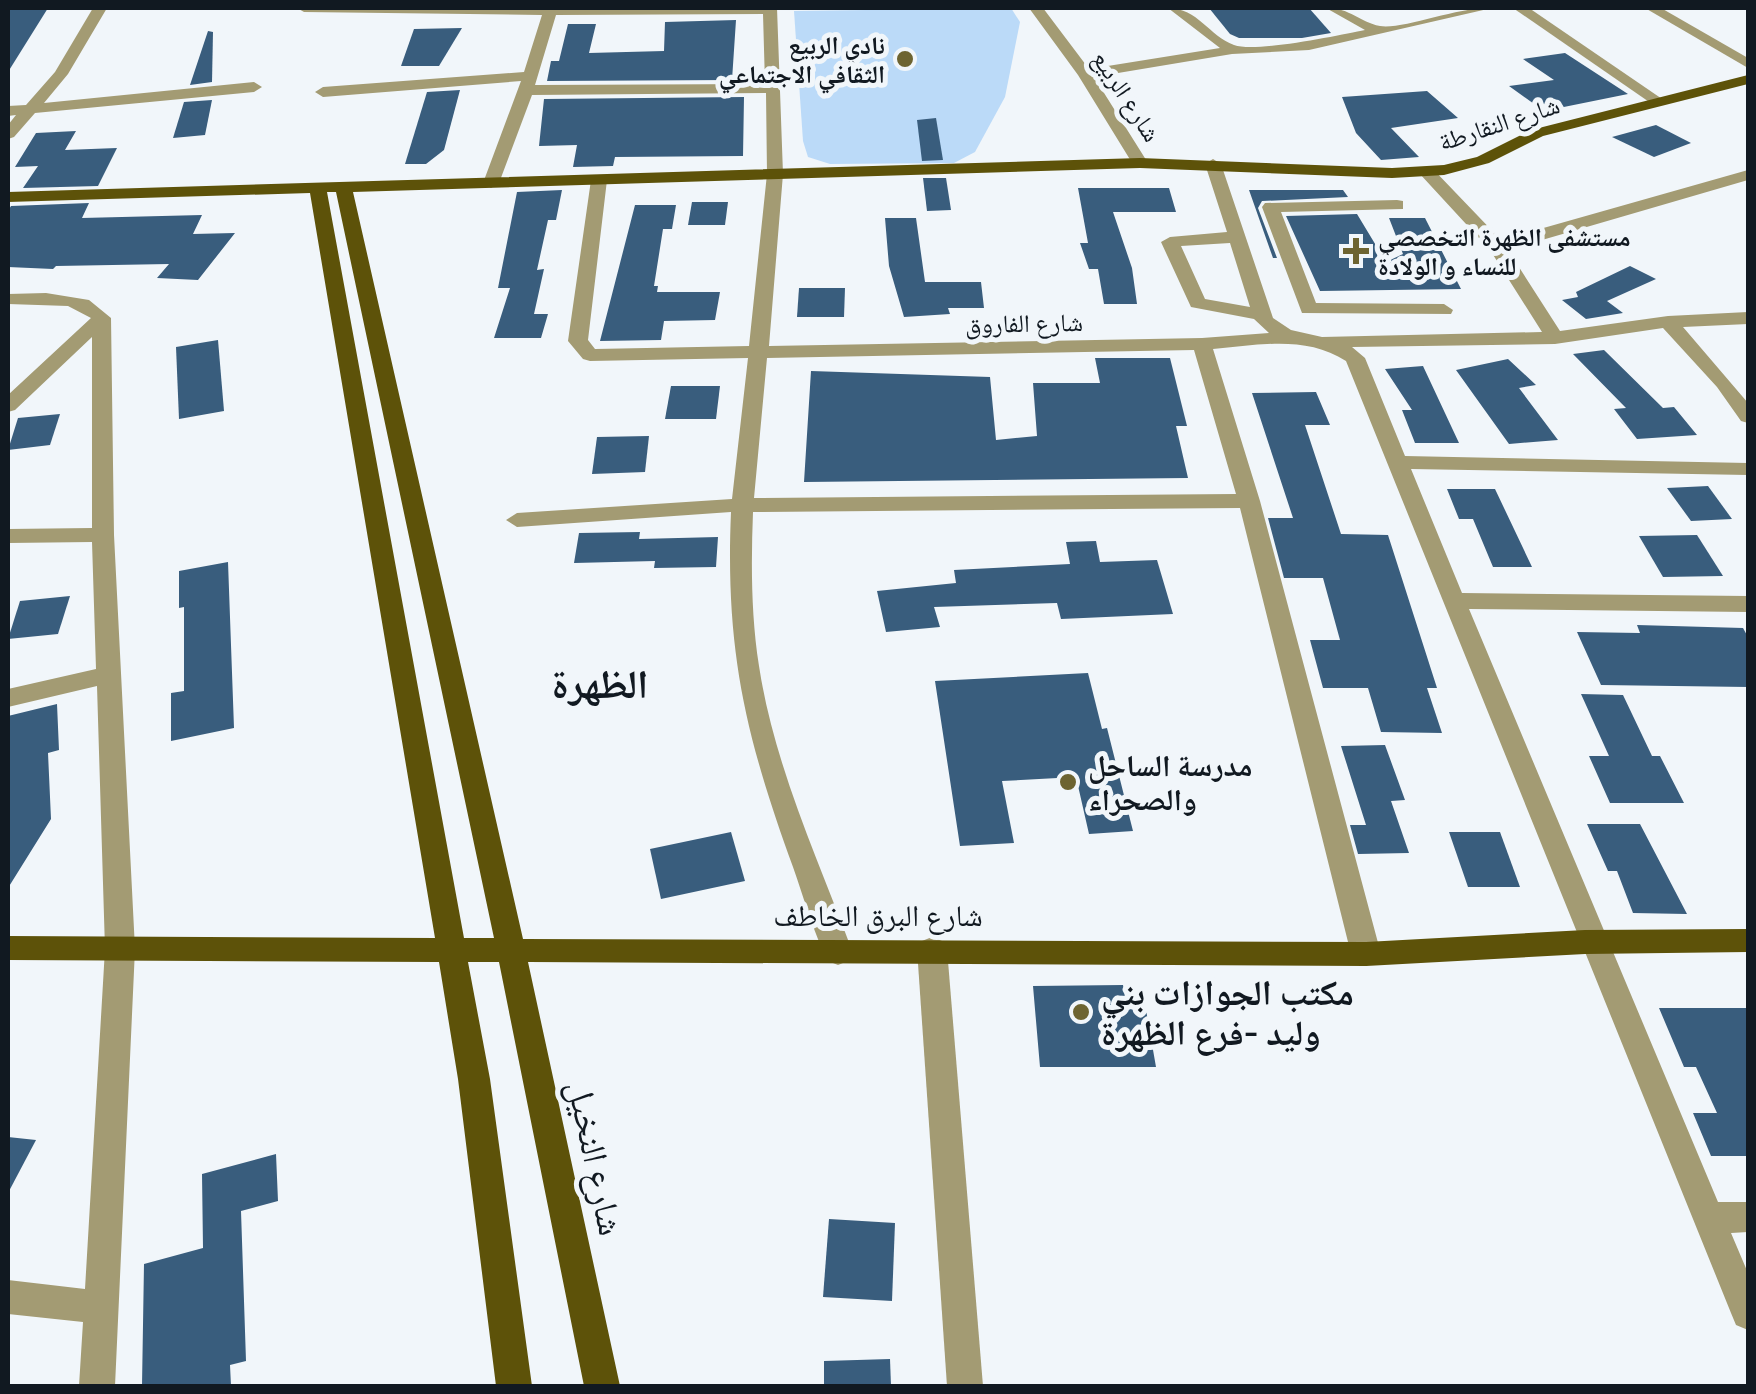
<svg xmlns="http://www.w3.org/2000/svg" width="1756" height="1394" font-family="Cabin,'Noto Naskh Arabic',sans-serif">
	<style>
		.green { fill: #bbdaf8 }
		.building { fill: #395d7d }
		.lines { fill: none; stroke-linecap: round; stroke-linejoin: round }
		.minor { fill: #a39b73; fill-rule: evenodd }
		.major { fill: #5d5209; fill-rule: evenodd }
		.poi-dot { fill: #6d6431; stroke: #f1f6fa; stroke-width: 4 }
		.labels { text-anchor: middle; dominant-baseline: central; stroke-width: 10; stroke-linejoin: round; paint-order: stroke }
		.far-poi-label { font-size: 25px; font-weight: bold; fill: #111921; stroke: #f1f6fa; text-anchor: end }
		.far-street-label { font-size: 25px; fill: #111921; stroke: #f1f6fa }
		.poi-label { font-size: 30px; font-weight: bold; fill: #111921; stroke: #f1f6fa; text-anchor: start }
		.street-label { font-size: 30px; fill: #111921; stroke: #f1f6fa }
		.near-poi-label { font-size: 35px; font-weight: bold; fill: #111921; stroke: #f1f6fa; text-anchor: start }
		.near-street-label { font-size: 35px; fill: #111921; stroke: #f1f6fa }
		.district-label { font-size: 40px; font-weight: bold; fill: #111921; stroke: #f1f6fa }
	</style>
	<rect width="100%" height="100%" fill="#f1f6fa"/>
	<path class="green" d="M1011,8L1020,22L1005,97L975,152L954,163L830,164L808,157L803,141L794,11Z"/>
	<g class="building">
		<path d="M8,8H48L8,72Z"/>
		<path d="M1209,8H1309L1331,33L1302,38H1239L1230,34Z"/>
		<path d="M736,20L732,80L547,81L551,61H559L568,24H596L589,53L664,51L665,22Z"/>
		<path d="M462,28L439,66H401L414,29Z"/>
		<path d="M208,31L213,32L212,82L190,85Z"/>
		<path d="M1565,53L1628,94L1544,111L1509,86L1554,80L1523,59Z"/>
		<path d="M460,90L444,150L426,164H405L427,92Z"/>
		<path d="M1427,91L1458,118L1391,128L1419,157L1381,160L1356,133L1342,97Z"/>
		<path d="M744,97L743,156L615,157L613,166L573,167L577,145L539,146L544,99Z"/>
		<path d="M212,100L205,135L173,138L184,102Z"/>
		<path d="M936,118L943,160L922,161L917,120Z"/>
		<path d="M1656,125L1691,143L1654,157L1612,137Z"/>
		<path d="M76,131L65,150L117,148L98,186L23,188L38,166L15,167L36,133Z"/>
		<path d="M923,178H946L951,210L927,211Z"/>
		<path d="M1078,188H1169L1176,212H1113L1132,268L1137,304H1104L1098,269H1089L1080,243H1088Z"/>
		<path d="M562,190L556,220H548L537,270L544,269L534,314H548L541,338H494L510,288H498L517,192Z"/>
		<path d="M1249,190H1343L1348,197L1262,201L1258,208L1277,258H1273Z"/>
		<path d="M692,202H728L725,225H688Z"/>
		<path d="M89,203L82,218L202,215L193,234L235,233L198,280L157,278L169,264L56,266L53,269L8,267V211L11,206Z"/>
		<path d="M635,205H676L672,229H663L654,286H658L657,292H720L715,320L664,321L661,340L600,341Z"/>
		<path d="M1357,214L1386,262L1403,254L1389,218H1425L1461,289L1320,291L1286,216Z"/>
		<path d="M885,218H916L925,282H981L984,308H948L950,314L904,317L889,266Z"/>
		<path d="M1630,266L1656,279L1607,301L1623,313L1586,319L1562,300L1578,297L1576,292Z"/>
		<path d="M799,288H845L844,317H797Z"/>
		<path d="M218,340L224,411L179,419L176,347Z"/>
		<path d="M1604,350L1663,408L1674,407L1697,435L1637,439L1614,409L1626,408L1573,354Z"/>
		<path d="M1095,358H1170L1187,426H1176L1188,478L804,482L811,371L990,377L996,440L1037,436L1033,383H1100Z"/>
		<path d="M1508,359L1536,385L1519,388L1558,440L1509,444L1456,370Z"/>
		<path d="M1423,366L1459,443H1415L1402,410H1412L1385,369Z"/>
		<path d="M671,386H720L716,419H665Z"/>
		<path d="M1316,392L1330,425H1305L1341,534L1388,535L1437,688H1427L1442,733L1381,732L1368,688H1323L1310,640H1340L1323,578H1284L1268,518H1293L1252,393Z"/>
		<path d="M60,414L50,445L8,450L18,418Z"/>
		<path d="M649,436L645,472L592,474L597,437Z"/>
		<path d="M1708,486L1732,519L1691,521L1667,488Z"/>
		<path d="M1447,489H1495L1532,567H1493L1473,519H1459Z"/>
		<path d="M640,532L639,539L718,537L716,567L654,568L655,561L574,563L579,533Z"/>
		<path d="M1697,535L1723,576L1663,577L1639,536Z"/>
		<path d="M1096,541L1100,562L1157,560L1173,614L1061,619L1057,603L934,607L940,627L886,632L877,591L956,583L954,570L1070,564L1066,542Z"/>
		<path d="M228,562L234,728L171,741V693L184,691V607L179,608V571Z"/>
		<path d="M70,596L58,634L8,639L20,601Z"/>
		<path d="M1637,625L1743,628L1748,637V687L1601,685L1577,632L1640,633Z"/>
		<path d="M1088,673L1102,729L1107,728L1133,831L1089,834L1076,777L1002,781L1014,843L960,846L935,681Z"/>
		<path d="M1581,694L1623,695L1652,756H1660L1684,803H1610L1589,756H1609Z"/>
		<path d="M57,704L59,750L48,753L51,819L8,888V716Z"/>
		<path d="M1385,745L1405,800L1391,801L1409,853L1358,854L1350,825H1366L1341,746Z"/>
		<path d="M1587,824H1640L1687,914L1633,913L1617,871H1608Z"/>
		<path d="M731,832L745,881L661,899L650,849Z"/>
		<path d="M1449,832H1500L1520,887H1468Z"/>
		<path d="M1123,985L1126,1004H1145L1156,1067H1040L1033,986Z"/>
		<path d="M1659,1008H1748V1156H1711L1693,1113H1717L1696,1067H1684Z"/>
		<path d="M8,1137L36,1140L8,1193Z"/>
		<path d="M276,1154L278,1201L241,1211L246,1361L230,1365L231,1386H142L144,1264L203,1248L202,1174Z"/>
		<path d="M829,1219L895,1223L892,1301L823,1297Z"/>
		<path d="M890,1359L891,1386H824V1361Z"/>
	</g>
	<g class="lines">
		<g class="minor">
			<path d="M93,8H107L68,74L44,103L254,82L262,87L254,92L35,113L14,137L8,139V125L16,115L8,116V106L26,105L55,72Z"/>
			<path d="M297,8H777L783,174L769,346L1202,338L1269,333L1254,319L1191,307L1161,242L1170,237L1227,232L1205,164L1213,159L1221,164L1273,318L1291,330L1322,337L1542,332L1490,250L1419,173V167H1431L1501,240L1748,170V180L1508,250L1560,331L1668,316L1748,312V324L1683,327L1748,403V423L1741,421L1717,387L1663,328L1555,344L1352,347L1365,358L1405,456L1748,463V475L1411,469L1462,593L1748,596V612L1469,609L1718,1202H1748V1232L1731,1233L1748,1273V1330L1736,1325L1731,1313L1346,361C1306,335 1259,345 1213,349L1260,501L1381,954L1376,962L1366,966L1356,962L1351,954L1240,508L753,512C751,563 751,615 759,666C774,765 818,859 853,953L848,961L838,965L828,961C813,932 804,898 793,867C746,738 725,651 731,512L517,527L506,520L517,513L732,499L748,358L590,361L583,359L568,341L591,180L599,175L607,180L588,340L595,349L749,346L767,174L766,93L532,95L499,183L491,188L483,183L521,81L323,97L315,92L323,87L524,72L542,15L304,12ZM763,14L765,84L535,85L556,15ZM1230,243L1250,307L1205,299L1181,246ZM1194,350L1236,494L754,498L767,358Z"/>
			<path d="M1029,8H1043L1089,69L1220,48L1168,8C1198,8 1209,36 1234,45C1256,53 1340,35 1365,30L1326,8C1351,8 1359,22 1380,26C1402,30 1459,6 1492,8L1309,50L1232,54L1094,77L1148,163L1140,168L1134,166L1078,75Z"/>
			<path d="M1513,8H1529L1668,103L1655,106Z"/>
			<path d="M1645,8H1661L1748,58V68Z"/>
			<path d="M1397,200L1403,201V209L1281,212L1316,303L1444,304L1453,310L1451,314L1302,313L1262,207L1265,203Z"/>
			<path d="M46,293L89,300L111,318L114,535L135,949L115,1386H79L83,1322L8,1314V1280L85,1289L105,949L97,686L8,707V689L96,669L92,542L8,543V529L92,528V337L15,410L8,412V395L91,318L68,306L8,304V294Z"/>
			<path d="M932,937L942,941L947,949L983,1386H947L917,949L922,941Z"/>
		</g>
		<path class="major" d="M1748,75V84L1543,136L1489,163L1444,175L1392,178L1140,168L353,192L523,939L1366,942L1585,930L1748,929V952L1585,954L1366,966L528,962L620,1386H584L499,962H468L490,1079L532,1386H496L458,1079L439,962L8,960V936L435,938L310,193L8,202V192L1140,158L1392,168L1444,165L1477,157L1531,130ZM327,192H336L494,938H464Z"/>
	</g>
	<g class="poi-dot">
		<circle cx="905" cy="59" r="10"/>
		<path d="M1351 236h10v10h10v10h-10v10h-10v-10h-10v-10h10z"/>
		<circle cx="1068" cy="782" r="10"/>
		<circle cx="1081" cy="1012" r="10"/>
	</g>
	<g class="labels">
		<g class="far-poi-label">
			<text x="885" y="45">نادي الربيع<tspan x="885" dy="29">الثقافي الاجتماعي</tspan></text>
			<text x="1378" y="237" text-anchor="start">مستشفى الظهرة التخصصي<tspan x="1378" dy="29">للنساء و الولادة</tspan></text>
		</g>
		<g class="far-street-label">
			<text transform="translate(1127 96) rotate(57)">شارع الربيع</text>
			<text transform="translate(1499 123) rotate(-18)">شارع النقارطة</text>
			<text transform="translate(1024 323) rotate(-1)">شارع الفاروق</text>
		</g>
		<g class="poi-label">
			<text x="1088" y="765">مدرسة الساحل<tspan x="1088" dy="34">والصحراء</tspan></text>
		</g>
		<g class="street-label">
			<text x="878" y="915">شارع البرق الخاطف</text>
		</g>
		<g class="near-poi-label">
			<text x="1101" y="992">مكتب الجوازات بني<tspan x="1101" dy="40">وليد -فرع الظهرة</tspan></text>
		</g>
		<g class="near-street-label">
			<text transform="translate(596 1158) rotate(78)">شارع النخيل</text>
		</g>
		<g class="district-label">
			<text x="600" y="683">الظهرة</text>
		</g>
	</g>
	<rect width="1756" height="1394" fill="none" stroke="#111921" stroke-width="20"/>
</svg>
